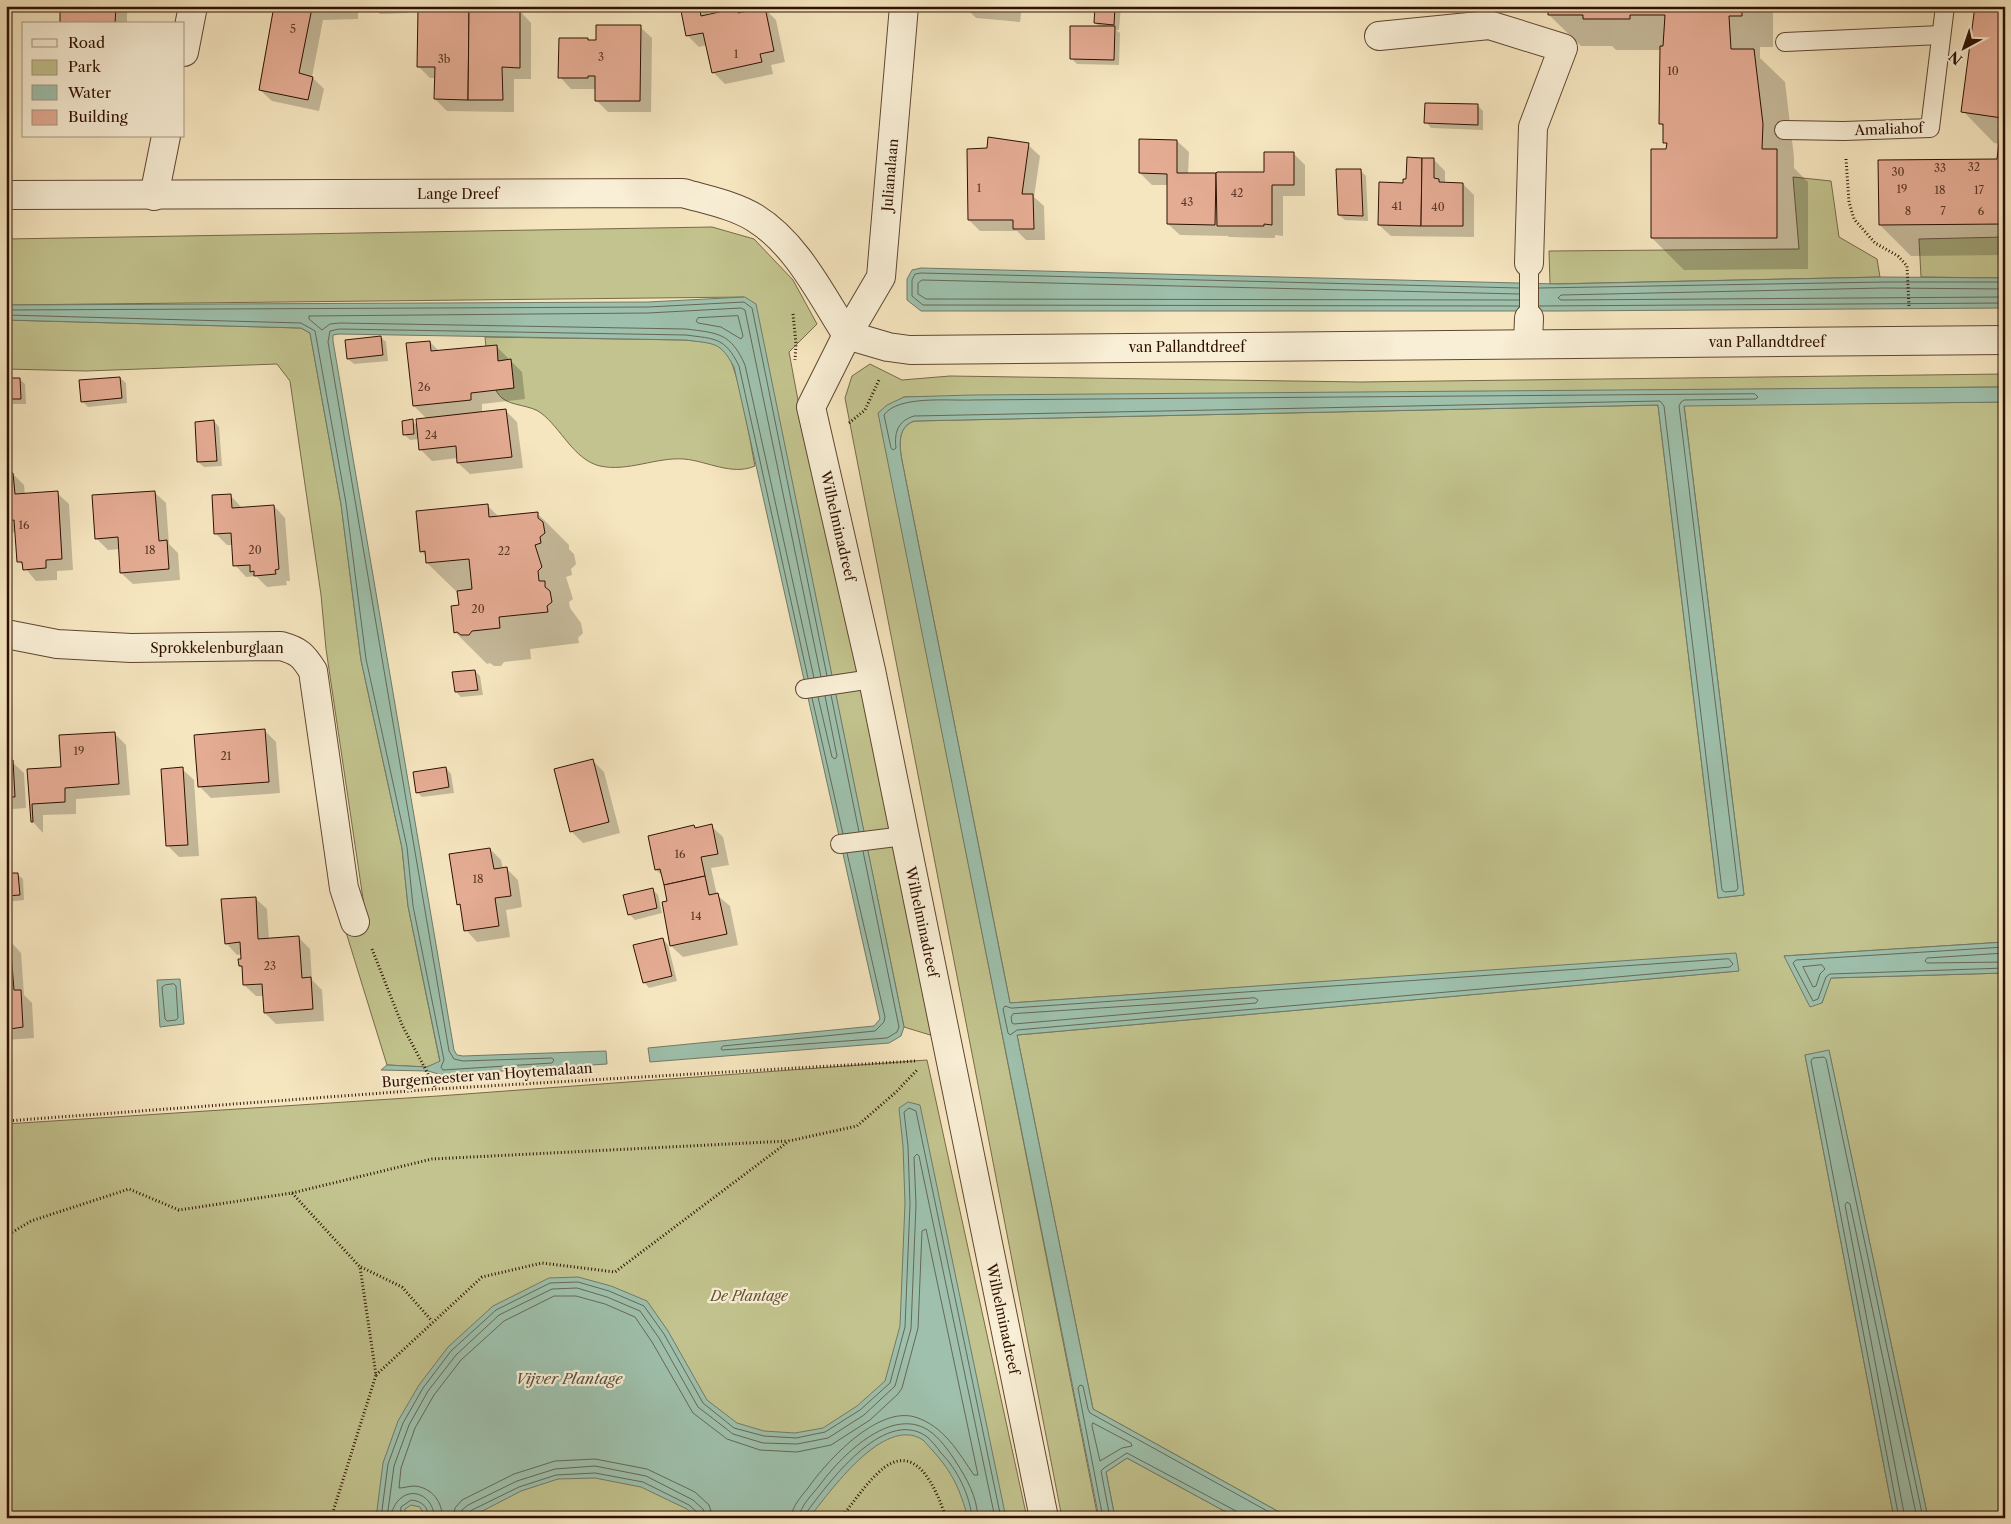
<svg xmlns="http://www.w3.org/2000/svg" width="2011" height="1524" font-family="'Libre Caslon Text',serif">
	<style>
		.green { fill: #c2c38e; stroke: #786a48 }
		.water { fill: #9ec0ac; stroke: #717a68 }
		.shadow { fill: #0003 }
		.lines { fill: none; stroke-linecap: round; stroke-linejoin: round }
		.shore { stroke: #666856; stroke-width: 1 }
		.building { fill: #e5ac94; stroke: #2e1001 }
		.lane-casing { stroke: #604631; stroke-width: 20 }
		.street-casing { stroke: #604631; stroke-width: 30 }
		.path { stroke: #2e1001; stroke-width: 3; stroke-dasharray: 1 2.5; stroke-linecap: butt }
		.lane { stroke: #f9efd6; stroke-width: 18 }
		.street { stroke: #f9efd6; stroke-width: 28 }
		.labels { text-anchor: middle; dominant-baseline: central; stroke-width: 4.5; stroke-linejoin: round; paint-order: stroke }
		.number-label { font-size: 11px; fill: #5c3726 }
		.street-label { font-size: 14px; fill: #2e1001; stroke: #f9efd6 }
		.park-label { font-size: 14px; font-style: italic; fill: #624f32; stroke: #f9efd6 }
		.water-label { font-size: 15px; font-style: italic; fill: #554e3d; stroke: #f9efd6 }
	</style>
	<rect width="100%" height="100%" fill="#f6e6c0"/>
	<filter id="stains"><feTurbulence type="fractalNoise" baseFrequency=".004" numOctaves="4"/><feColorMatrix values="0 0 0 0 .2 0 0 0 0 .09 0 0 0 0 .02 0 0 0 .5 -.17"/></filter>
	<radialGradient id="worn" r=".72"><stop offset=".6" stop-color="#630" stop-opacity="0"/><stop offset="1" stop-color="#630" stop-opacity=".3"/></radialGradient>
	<g class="green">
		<path d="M1793,177L1831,181L1839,237L1877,259L1880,277L1550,284L1549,251L1799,249Z"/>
		<path d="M712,227L754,239L793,280L817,324L789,352L800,411L940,1038L904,1027L773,391L744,297L6,305V239Z"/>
		<path d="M2005,237V278L1921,277L1919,239Z"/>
		<path d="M6,320L301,328L310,333L341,504L361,660L402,848L408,906L440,1062L427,1067L387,1065L345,929L366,919L326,649L321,595L290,381L277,364L86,371L6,369Z"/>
		<path d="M485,337L686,340C699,342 717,341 726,352C739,369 750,442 755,466C732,476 707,461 684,459C656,457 628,472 600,466C574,460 561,428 541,413C531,405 511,406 502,398C488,386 487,354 485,337Z"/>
		<path d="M870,364L902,380L950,376L1360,382L2005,374V387L904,397L879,412L1098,1518H1062L845,398L852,376Z"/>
		<path d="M2005,402V942L1784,956L1822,1003L1830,978L2005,973V1518H1928L1829,1051L1805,1055L1894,1518H1290L1093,1409L1017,1035L1738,971L1736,954L1010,1003L905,476C902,458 892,429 914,421L1658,405L1718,898L1744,895L1684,405Z"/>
		<path d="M927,1060L1027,1518H6V1124L438,1096Z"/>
		<path d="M1127,1458L1237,1518H1115L1106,1472Z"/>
	</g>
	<g class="water">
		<path d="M921,268L1557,284L1883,277L2005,278V308L1561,311H921L907,300V279L912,270Z"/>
		<path d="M745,297L756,304L904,1027L901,1036L889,1043L650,1062L648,1048L874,1026L880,1019L734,367C720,341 714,344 686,340L339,334L333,335V341L454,1050L457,1055L463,1056L606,1051L607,1064L442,1075L428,1071L381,1070L387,1065L427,1067L440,1061L408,906L402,848L361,660L341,504L310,333L301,328L6,320V305L648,302Z"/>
		<path d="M2005,387V402L1684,406L1744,895L1718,898L1658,405L914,421C892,429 902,458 905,476L1010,1003L1736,953L1739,971L1017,1035L1093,1409L1290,1518H1237L1127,1458L1106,1472L1115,1518H1099L878,413L887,405L904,397L972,395Z"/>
		<path d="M2005,942V973L1831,978L1822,1003L1810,1007L1784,956Z"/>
		<path d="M180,979L184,1024L160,1027L157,980Z"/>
		<path d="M1829,1050L1928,1518H1894L1805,1055Z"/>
		<path d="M908,1102L920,1105L1006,1518H968C960,1490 953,1473 933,1451C930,1448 926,1443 923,1440C884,1414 829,1493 809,1518H696L687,1509L641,1487L595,1478L558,1479L521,1491L469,1518H423V1513L420,1507L411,1505L405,1509V1518H376L383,1463L398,1421L419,1385L448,1347L493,1306L549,1278L578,1277L611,1286L647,1301L668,1331L707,1400L737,1423L764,1431L795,1433L823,1428L857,1406L885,1381L900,1326L905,1203L903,1146L899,1108Z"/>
	</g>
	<g class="shadow">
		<rect x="61" y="6" width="66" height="18"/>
		<path d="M275,6H358V19L323,20L312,77L324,89L319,111L272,101L260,90Z"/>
		<path d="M373,6H408V13L380,14Z"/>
		<path d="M681,6H707L709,15L736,10L740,14L765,9L776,20L785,62L771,65L773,74L725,84L713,72L707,45L699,47L687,35Z"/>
		<path d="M964,6H1022L1020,22L976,18Z"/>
		<path d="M1096,6H1121L1119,30H1116L1120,33L1119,65L1077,64L1071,58L1100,27L1095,23Z"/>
		<path d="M1549,6H1773V47H1760V58L1785,82L1794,157V168L1808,182V269L1684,270L1652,238L1668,150V146L1665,142L1664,127L1661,124V50H1616L1612,46H1581L1549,15Z"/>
		<path d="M2005,6V255L1911,256L1880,225L1998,160L2000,144L1994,143L1963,111Z"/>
		<path d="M520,11L531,23V79H514V112L447,111L435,99L436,78H430L418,66Z"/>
		<path d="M640,27L652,38L651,112H608L596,100V89H571L560,77L588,39L590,41H597Z"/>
		<path d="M1478,106L1483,111V130L1431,128L1426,122Z"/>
		<path d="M1177,141L1189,152L1188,174L1265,173L1293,153L1305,165V196H1283V236L1275,235V238L1229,237L1228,236L1180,235L1168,224V185H1152L1140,173Z"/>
		<path d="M1028,145L1040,156L1034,197L1044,206L1045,240H1026L1017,231H980L969,220Z"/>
		<path d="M1433,159L1445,171V183L1463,184L1474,195V237L1391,236L1379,225L1404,184Z"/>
		<path d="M1360,170L1366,176L1368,221L1345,220L1339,215Z"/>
		<path d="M381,337L386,342L388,361L354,364L348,359Z"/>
		<path d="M430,342L440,352L496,346L508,358V361H511L522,372L525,399L482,404V413L506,411L517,422L523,468L470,474L458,463V458L432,461L421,450L419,439L410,440L404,434L412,421L418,426L427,419L414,406Z"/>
		<path d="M120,378L126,383L127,403L88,407L82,401Z"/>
		<path d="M6,379H19L25,384L26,404H6Z"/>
		<path d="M214,421L219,427L222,466L204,467L198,462Z"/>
		<path d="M6,474H13L24,485L25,495L57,493L69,504L73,570L57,571V580L36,581L19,561L16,532L6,533Z"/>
		<path d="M154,492L166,503L169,544L178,553L180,580L133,584L121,573L120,549L108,550L96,538Z"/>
		<path d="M230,495L242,508L274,506L285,518L290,581H286L287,585L267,587L256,576L246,577L235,565L233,545H227L216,534Z"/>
		<path d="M487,505L499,517L537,513L569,545V549L574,554L576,564L571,569L572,575L566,577L573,599L569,602L570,608L581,623L583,633L578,638L579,643L530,649L531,659L504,662L501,666H494L490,663L487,664L455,632L460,606L459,594L427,563L426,556L422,552Z"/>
		<path d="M475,671L480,676L483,695L461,697L456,692Z"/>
		<path d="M264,730L276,742L280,793L211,798L200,787Z"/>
		<path d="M114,733L126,745L130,795L76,799V814L43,815V833L32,821L29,770L62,768Z"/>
		<path d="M593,761L604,772L620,833L583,843L571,831Z"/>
		<path d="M6,762H12L24,773L26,808L13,809L6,803Z"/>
		<path d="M446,768L451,774L454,793L422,797L417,792Z"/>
		<path d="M182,769L194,780L199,856L179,857L168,846Z"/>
		<path d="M711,826L723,837L729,865L711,868L717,895L730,906L738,945L683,957L671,946L669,902L664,877L656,870L694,827L696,829Z"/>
		<path d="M490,849L501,860L503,869H507L518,880L522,907L506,910L510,937L477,942L466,930L462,908L458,904Z"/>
		<path d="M17,874L23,879L24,900L6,902V875Z"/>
		<path d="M653,890L658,895L662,913L635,920L629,914Z"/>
		<path d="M255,898L267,909L269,940L299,938L310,949L312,980L322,990L324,1021L276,1024L265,1013L264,996H256L244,985L243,969L240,966L242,960V954L237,955L226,943Z"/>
		<path d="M663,939L668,945L677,981L649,988L644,982Z"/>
		<path d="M10,941L21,953L24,995L32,1003L34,1038L6,1040V942Z"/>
	</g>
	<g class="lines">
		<g class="shore">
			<path d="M1519,288L921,273L915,274L912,280V296L923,305L1519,306"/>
			<path d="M1539,288L1884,282H2005"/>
			<path d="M2005,289L1884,288L1561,295L1558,298L1561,300L2005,297"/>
			<path d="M1519,294L922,280L918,283V294L926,299L1519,300"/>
			<path d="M1539,306L2005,303"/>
			<path d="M6,310L648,307L744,302L752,308L827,676"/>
			<path d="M6,315L301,323L315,331L346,503L366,659L407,847L413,906L444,1060L441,1067L443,1070L552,1063L554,1060L552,1058L463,1061L454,1059L449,1051L328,342L330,331L339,329L686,335C715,339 725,337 739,366L808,678"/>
			<path d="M738,316L743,336L741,339L721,327L698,323L696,321L698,318Z"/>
			<path d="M1755,394L1758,397L1756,399L1684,400L1681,402L1679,406L1738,888L1736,891L1725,892L1722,890L1664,406L1660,401L914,416C898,421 894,432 896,448L893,450L891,448L884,415C898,395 949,401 972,400Z"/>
			<path d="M814,678L745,365C731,333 718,333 686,329L340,323L330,324L322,330L309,319V316L648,313L741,308L745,310L821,677"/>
			<path d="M831,695L859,832"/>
			<path d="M818,697L832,757L835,759L837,756L825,696"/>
			<path d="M812,698L843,834"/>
			<path d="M847,853L885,1017L884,1022L875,1031L723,1046L721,1048L722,1050L887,1038L897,1032L899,1027L863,851"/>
			<path d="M2005,947L1796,960L1793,963L1813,1001L1818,999L1826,977L1830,974L2005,968"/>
			<path d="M2005,953L1927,958L1925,961L1927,963L2005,962"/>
			<path d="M1729,959L1733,964L1730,967L1017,1030L1010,1035L1008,1033L1003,1009L1005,1006L1011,1008Z"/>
			<path d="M1822,965L1825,969L1820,974L1816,986L1813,987L1803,967Z"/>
			<path d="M174,984L176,986L178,1018L176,1020L167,1021L165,1019L162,987L165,985Z"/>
			<path d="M1255,998L1258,1000L1256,1003L1014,1024L1012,1023L1011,1017L1013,1014Z"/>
			<path d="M1093,1423L1131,1443L1132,1446L1122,1448L1100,1461L1092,1426Z"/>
			<path d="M381,1518L388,1464L403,1423L423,1388L451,1351L496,1310L550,1283L578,1282L609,1291L644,1306L664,1334L703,1403L734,1428L764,1436L796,1438L825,1432L860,1410L890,1383L905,1327L910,1204L908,1146L904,1112L909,1108L916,1111L1001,1518"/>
			<path d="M387,1518L394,1466L409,1425L428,1391L456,1355L499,1315L552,1289L577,1288L607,1297L640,1311L659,1338L698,1407L733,1434L763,1443L797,1444L828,1438L864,1415L895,1386L911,1329L916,1204L914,1157L917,1154L919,1156L995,1518"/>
			<path d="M393,1518L392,1511C394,1507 396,1502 401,1498C416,1486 435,1500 434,1518"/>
			<path d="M400,1518L401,1507L411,1500C422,1501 429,1507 428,1518"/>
			<path d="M442,1518C443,1502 432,1488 415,1486C409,1486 404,1488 399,1488L401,1468L415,1428L434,1395L461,1360L504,1321L554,1296H576L605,1304L635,1317L652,1342L693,1413L727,1439L760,1450L797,1452L831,1445L870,1420L898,1394L902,1388L918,1328L922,1231L926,1229L978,1475H974C958,1452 944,1426 915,1417C877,1406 827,1461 808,1488C801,1497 792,1506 791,1518"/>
			<path d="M453,1518L455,1508L462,1500L514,1474L555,1461L595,1459L647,1469L695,1492L709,1505L713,1518"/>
			<path d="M461,1518L462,1510L468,1505L517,1481L555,1469L595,1466L646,1476L693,1500L703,1509L706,1518"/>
			<path d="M467,1518L468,1513L472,1510L519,1487L556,1475L595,1473L643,1482L689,1505L698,1513L699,1518"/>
			<path d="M799,1518C800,1506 812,1495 819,1486C840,1457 890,1406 928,1430C939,1437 949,1451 956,1462C967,1479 977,1497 978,1518"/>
			<path d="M805,1518L806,1513C827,1485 883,1407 926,1436C931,1440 937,1447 941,1453C957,1469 970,1495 972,1518"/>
			<path d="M1103,1518L1078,1388L1080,1385L1083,1386L1088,1409L1090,1413L1280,1518"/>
			<path d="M1110,1518L1101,1471L1104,1468L1127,1453L1236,1511L1239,1518"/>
			<path d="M1899,1518L1811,1061L1813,1058L1824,1057L1826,1059L1923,1518"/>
			<path d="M1905,1518L1845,1205L1847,1202L1850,1204L1917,1518"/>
		</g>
	</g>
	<g class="building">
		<path d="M60,6H116L115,24H60Z"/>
		<path d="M274,6H347V8H312L299,73L313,77L308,100L259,90Z"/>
		<path d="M680,6H699L701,16L737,8L738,13L765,7L774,51L760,54L762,62L712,73L703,33L686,36Z"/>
		<path d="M963,6H1010L1009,11Z"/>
		<path d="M1095,6H1115L1114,25L1094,23Z"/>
		<path d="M1548,6H1742V16H1729L1731,49H1754L1763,124L1762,149H1777V238H1651V149H1666L1667,143H1663V124H1659L1660,46H1663L1665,15H1630V19H1583V15H1548Z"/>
		<path d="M1975,6H2005V224L1879,225L1878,160L1997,159L2002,118L1961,112Z"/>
		<path d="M418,9L469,10L468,100L434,99L435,67H417Z"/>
		<path d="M469,10H520V68L502,67L503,100H468Z"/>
		<path d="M596,25H641L640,101H595V76H588V78H558L559,38H588V40H596Z"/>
		<path d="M1070,26H1115L1114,60L1070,59Z"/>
		<path d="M1425,103L1478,104V125L1424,123Z"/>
		<path d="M988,137L1029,143L1022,194H1033L1034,229H1013V220H968L967,149L987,148Z"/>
		<path d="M1139,139L1177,140V173H1216L1215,225L1167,224V174L1139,173Z"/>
		<path d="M1264,152H1294V185H1272V225L1264,224V226H1217L1216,173L1217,172H1264Z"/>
		<path d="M1407,157L1422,158L1421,226L1378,225L1379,182L1403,183V179H1406Z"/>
		<path d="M1422,158H1434V178L1439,179V182L1463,183V226H1421Z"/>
		<path d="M1336,169H1361L1363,216L1338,215Z"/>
		<path d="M381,336L383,355L347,359L345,340Z"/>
		<path d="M430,341L431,351L497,345L498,361L511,359L514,388L471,393V400L413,406L406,343Z"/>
		<path d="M120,377L122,398L81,402L79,380Z"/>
		<path d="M6,378H20L21,399H6Z"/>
		<path d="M506,409L512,457L457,463L456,446L419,450L416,419Z"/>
		<path d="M413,419L414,434L403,435L402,421Z"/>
		<path d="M214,420L217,461L197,462L195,422Z"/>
		<path d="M6,473H13L15,494L58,491L62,559L46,560V568L23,570L22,562H17L14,520L6,521Z"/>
		<path d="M155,491L159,541L167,540L169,569L120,573L118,537L95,539L92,495Z"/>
		<path d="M231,494L232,508L274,505L279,569L275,570L276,574L254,576V571L250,572V565L233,566L231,533L214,534L212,495Z"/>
		<path d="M488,504L489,517L538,512V518L543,522L545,533L540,537L541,543L535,545L542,567L538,571L539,581H545V587L550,591L552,602L547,606L548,612L499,617L500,628L472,631L469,635H461L457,632L454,633L451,606L459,605L457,591L472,589L469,559L426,563L425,551L420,552L416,511Z"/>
		<path d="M475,670L478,690L455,692L452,672Z"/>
		<path d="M265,729L269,782L198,787L194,735Z"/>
		<path d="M115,732L119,784L65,788V802L32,804L33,822H31L27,769L61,767L59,735Z"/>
		<path d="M593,759L609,822L570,832L554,769Z"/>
		<path d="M13,760L15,797H6V761Z"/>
		<path d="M183,767L188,845L166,846L161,769Z"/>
		<path d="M446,767L449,787L416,793L413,772Z"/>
		<path d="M712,824L718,854L701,857L705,876L664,885L660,869L655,870L648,836L694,825L695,828Z"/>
		<path d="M490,848L494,869L507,867L511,896L495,898L499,926L464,931L460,904L457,905L449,854Z"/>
		<path d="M6,873H18L20,895L6,896Z"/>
		<path d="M705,876L709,895L718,893L727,934L670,946L662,902L667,901L664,885Z"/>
		<path d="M653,888L657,908L628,915L623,895Z"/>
		<path d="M256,897L258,939L299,936L302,978L311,977L313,1009L264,1013L262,984L243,985L242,966H239L238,959H241L240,942L225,944L221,899Z"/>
		<path d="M663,938L672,976L643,983L633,945Z"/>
		<path d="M6,940H10L14,990H21L23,1027L10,1029L6,1030Z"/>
	</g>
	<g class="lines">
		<g class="lane-casing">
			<g id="lane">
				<path d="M1785,42L1941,35"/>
				<path d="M1784,130L1844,131L1930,128L1945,6"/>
				<path d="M1529,318V263"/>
				<path d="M805,689L872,679"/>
				<path d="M840,844L904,836"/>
			</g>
		</g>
		<g class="street-casing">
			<g id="street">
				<path d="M904,6L881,277L847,335L811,407L871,670L1044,1518"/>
				<path d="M1379,36L1489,25L1563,48L1533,127L1529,263"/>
				<path d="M184,52L193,6"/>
				<path d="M6,195L683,193C707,200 734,205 755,218C797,244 821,295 847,335"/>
				<path d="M154,196L166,136"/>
				<path d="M847,335L888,347L910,350L2005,340"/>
				<path d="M1528,343L1529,318"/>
				<path d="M6,634L57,644L131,648L281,646C299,651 303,655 313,671L344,888L355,922"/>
			</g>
		</g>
		<g class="path">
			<path d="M1846,159L1849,202L1854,219L1875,243L1898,256L1907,266L1909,307"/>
			<path d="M793,314L796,344L795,360"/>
			<path d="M849,423L865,410L879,380"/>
			<path d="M372,949L402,1025L436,1089"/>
			<path d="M6,1121L436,1089L916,1061"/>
			<path d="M292,1193L432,1159L788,1141"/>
			<path d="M6,1236L31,1221L129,1189L179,1210L292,1193L360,1267L376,1375L331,1518"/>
			<path d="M361,1267L402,1287L432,1321"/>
			<path d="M376,1375L482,1277L542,1263L615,1272L789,1141L857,1126L896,1092L918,1069"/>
			<path d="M841,1518C853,1503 864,1486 878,1473C915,1437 936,1488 946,1518"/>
		</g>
		<use href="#lane" class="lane"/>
		<use href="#street" class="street"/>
	</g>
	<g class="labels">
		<g class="number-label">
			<text x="293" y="29">5</text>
			<text x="736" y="54">1</text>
			<text x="601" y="57">3</text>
			<text x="444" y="59">3b</text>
			<text x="1673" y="71">10</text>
			<text x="1974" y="167">32</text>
			<text x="1940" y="168">33</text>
			<text x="1898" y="172">30</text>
			<text x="979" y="188">1</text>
			<text x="1902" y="189">19</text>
			<text x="1940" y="190">18</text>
			<text x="1979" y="190">17</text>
			<text x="1237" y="193">42</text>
			<text x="1187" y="202">43</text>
			<text x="1397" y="206">41</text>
			<text x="1438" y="207">40</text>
			<text x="1908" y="211">8</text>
			<text x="1943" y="211">7</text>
			<text x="1981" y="211">6</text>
			<text x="424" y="387">26</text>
			<text x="431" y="435">24</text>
			<text x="24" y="525">16</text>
			<text x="150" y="550">18</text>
			<text x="255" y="550">20</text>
			<text x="504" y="551">22</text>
			<text x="478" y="609">20</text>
			<text x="79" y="751">19</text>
			<text x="226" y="756">21</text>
			<text x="680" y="854">16</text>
			<text x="478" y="879">18</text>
			<text x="696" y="916">14</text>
			<text x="270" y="966">23</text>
		</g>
		<g class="street-label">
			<text transform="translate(1889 129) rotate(-2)">Amaliahof</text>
			<text transform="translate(890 175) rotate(-85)">Julianalaan</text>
			<text x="458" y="194">Lange Dreef</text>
			<text x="1767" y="342">van Pallandtdreef</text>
			<text x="1187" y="347">van Pallandtdreef</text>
			<text transform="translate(838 526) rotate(77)">Wilhelminadreef</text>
			<text x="217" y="648">Sprokkelenburglaan</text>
			<text transform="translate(922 922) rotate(78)">Wilhelminadreef</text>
			<text transform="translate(487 1075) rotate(-4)">Burgemeester van Hoytemalaan</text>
			<text transform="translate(1003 1319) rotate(78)">Wilhelminadreef</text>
		</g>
		<g class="park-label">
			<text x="749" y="1296">De Plantage</text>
		</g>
		<g class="water-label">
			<text x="569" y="1378">Vijver Plantage</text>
		</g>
	</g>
	<rect width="2011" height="1524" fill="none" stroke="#f6e6c0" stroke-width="25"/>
	<rect x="8" y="8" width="1996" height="1509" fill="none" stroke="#2e1001" stroke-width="2.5"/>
	<rect x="12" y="12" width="1986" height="1499" fill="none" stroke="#2e1001"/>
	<rect x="22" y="22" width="162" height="115" fill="#f9efd6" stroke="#a89681"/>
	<rect x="32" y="39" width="25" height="8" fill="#f9efd6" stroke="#a89681"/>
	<text x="68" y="48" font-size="15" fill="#2e1001">Road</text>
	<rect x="32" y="60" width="25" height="15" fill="#c2c38e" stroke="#a89681"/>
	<text x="68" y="72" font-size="15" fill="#2e1001">Park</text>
	<rect x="32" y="85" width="25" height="15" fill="#9ec0ac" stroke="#a89681"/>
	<text x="68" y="98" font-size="15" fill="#2e1001">Water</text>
	<rect x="32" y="110" width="25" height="15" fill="#e5ac94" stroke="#a89681"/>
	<text x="68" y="122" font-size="15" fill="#2e1001">Building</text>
	<g transform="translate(1964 48) rotate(220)" stroke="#f9efd6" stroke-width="4" paint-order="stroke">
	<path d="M0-4L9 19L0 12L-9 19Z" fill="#2e1001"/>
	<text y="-8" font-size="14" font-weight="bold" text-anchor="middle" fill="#2e1001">N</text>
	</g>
	<rect width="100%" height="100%" filter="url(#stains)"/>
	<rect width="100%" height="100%" fill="url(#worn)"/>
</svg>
